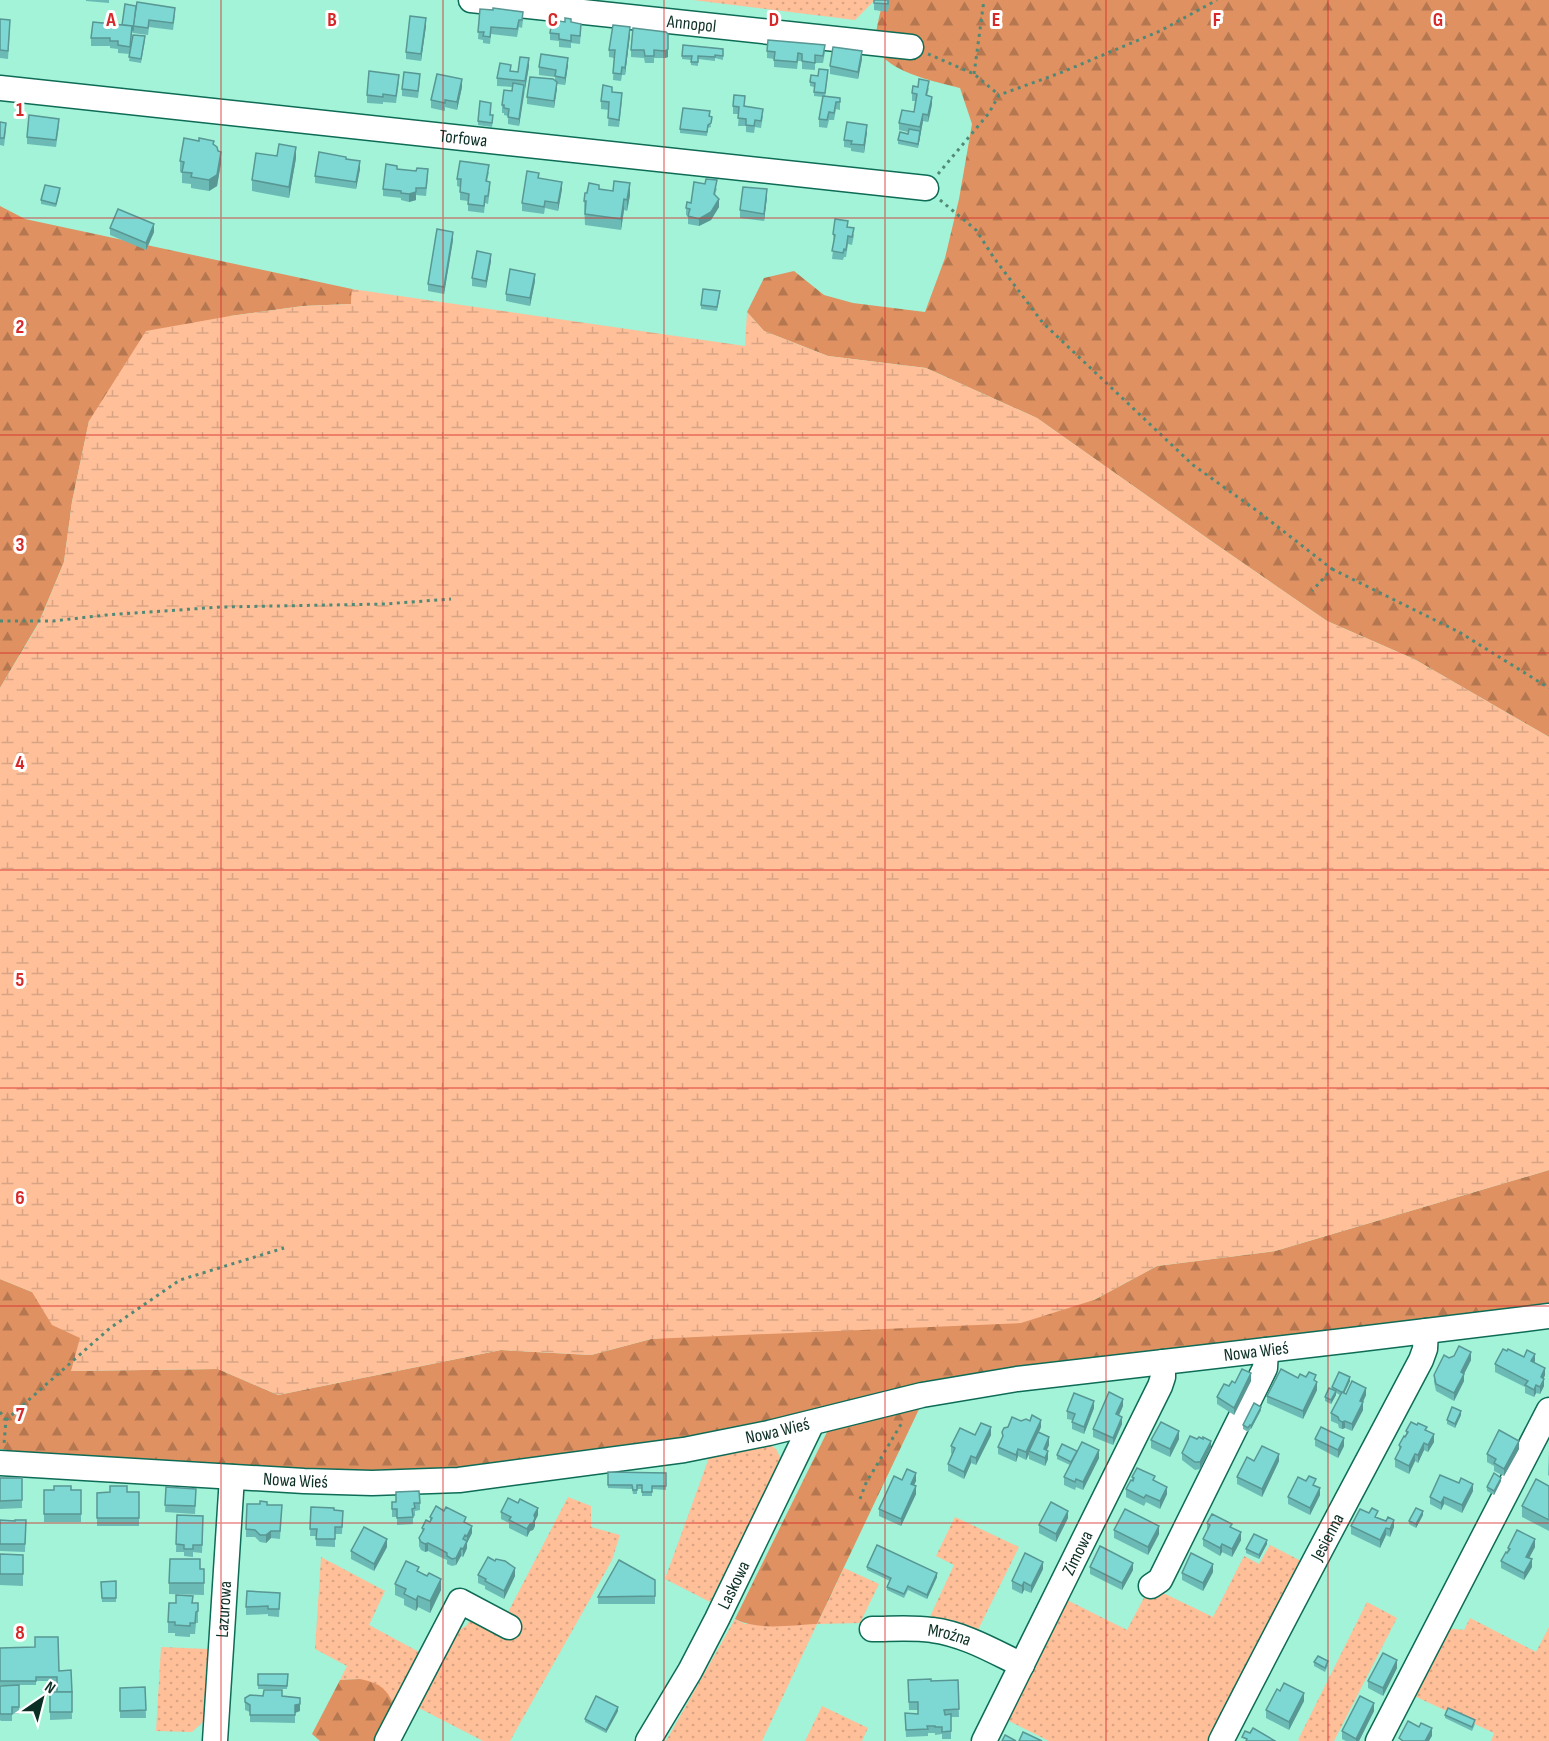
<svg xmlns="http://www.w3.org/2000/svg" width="1549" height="1741" font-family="'Sofia Sans Condensed',sans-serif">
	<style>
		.grass { fill: url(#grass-dots) }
		.forest { fill: url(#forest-firs) }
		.wetland { fill: url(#wetland-marsh) }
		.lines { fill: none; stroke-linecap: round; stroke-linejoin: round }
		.minor-casing { stroke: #0e6b55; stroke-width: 27 }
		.path { stroke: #518977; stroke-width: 3; stroke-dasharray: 3 4.5; stroke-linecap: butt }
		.minor { stroke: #fff; stroke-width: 24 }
		.wall { fill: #6cbab5 }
		.shaded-wall { fill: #589794 }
		.building { fill: #7dd8d3; stroke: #589794; stroke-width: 1.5 }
		.grid { fill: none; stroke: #d62828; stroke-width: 1.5; stroke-opacity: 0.55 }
		.labels { text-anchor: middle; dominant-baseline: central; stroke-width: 6; stroke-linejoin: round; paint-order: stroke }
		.street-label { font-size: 18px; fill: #0b2e25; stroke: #fff }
		.grid-label { font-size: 20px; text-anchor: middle; font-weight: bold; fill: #d62828; stroke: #fff; stroke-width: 6; stroke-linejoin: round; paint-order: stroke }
	</style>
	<defs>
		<pattern id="grass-dots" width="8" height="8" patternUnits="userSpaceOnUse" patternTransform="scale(1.5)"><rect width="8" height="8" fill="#ffbf99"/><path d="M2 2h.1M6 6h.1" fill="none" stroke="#d9a484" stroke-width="1.8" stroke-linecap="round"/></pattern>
		<pattern id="forest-firs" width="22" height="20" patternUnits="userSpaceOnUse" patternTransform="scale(1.5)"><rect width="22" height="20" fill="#e09161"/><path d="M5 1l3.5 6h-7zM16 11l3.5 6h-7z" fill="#b47750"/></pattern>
		<pattern id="wetland-marsh" width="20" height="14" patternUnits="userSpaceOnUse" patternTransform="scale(1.5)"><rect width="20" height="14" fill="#ffbf99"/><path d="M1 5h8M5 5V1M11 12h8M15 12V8" fill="none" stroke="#d9a484"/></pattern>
	</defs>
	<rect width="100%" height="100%" fill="#a2f3d8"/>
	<g class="grass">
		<path d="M693,0H875L855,20Z"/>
		<path d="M767,1442L776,1449L781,1459L710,1602L665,1579L710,1455Z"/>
		<path d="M568,1497L591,1506V1527L620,1535L612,1560L510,1741H483L419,1708L459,1630L466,1626L472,1618L506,1616Z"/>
		<path d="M955,1517L1019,1547L977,1632L953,1620L928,1621L954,1565L936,1556Z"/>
		<path d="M1270,1545L1303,1562L1260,1638L1207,1741H1049L1003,1718L1063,1598L1127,1630L1147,1592H1161L1213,1617L1244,1556L1259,1564Z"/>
		<path d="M321,1557L385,1591L369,1625L421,1653L393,1704L360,1679L340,1680L347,1666L315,1649Z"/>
		<path d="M844,1568L879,1584L860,1623L817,1624L762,1741H666L735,1619L745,1624H817Z"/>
		<path d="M1367,1602L1397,1618L1334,1741H1300L1298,1740Z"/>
		<path d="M1470,1618L1536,1652L1549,1627V1741H1491L1494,1733L1410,1694L1445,1628L1464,1630Z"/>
		<path d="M161,1647L208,1649L203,1722L192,1732L156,1731Z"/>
		<path d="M822,1706L868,1728L862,1741H805Z"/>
	</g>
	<g class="forest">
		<path d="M883,0H1549V737L1414,659L1327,621L1214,543L1037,418L926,368L828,356L764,331L747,312L764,278L794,271L824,295L853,303L925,312L945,258L959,199L972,124L960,88C938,82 877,71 876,41C875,29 881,12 883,0Z"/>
		<path d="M0,206L25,219L352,289L351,304L303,306L230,316L89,421L72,502L64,562L39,622L0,688Z"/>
		<path d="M1549,1170V1308L749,1430L437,1475L111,1465L0,1449V1279L32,1292L145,1270L71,1371L218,1369L278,1395L501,1350L591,1355L651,1339L1094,1300L1157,1266L1275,1251Z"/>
		<path d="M921,1405L817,1624C790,1625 759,1631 735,1619L829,1428Z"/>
		<path d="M360,1679C378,1683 386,1687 393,1704L376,1741H320L312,1734L340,1680Z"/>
	</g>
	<path class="wetland" d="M352,289L745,346L747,312L764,331L828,356L926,368L1037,418L1214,543L1327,621L1414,659L1549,737V1170L1275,1251L1157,1266L1094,1300L1021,1323L651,1339L591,1355L501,1350L278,1395L218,1369L71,1371L80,1338L52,1325L32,1292L0,1279V688L39,623L64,562L72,502L89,421L146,331L230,316L303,306L351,304Z"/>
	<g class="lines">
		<g class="minor-casing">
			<g id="minor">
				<path id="s1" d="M471,0L911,47"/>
				<path id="s2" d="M0,88L926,188"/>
				<path id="s3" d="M0,1463L304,1481L372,1483L459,1480L684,1450L769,1433L922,1395L1017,1379L1352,1340L1549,1316"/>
				<path d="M1151,1586L1160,1580L1265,1368L1266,1350"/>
				<path id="s4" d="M872,1629C891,1629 912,1627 932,1630C964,1634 993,1651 1022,1665"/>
				<path id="s5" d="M215,1741L232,1477"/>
				<path d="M387,1741L460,1601L509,1627"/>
				<path id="s6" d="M648,1741L690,1671L717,1619L812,1423"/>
				<path id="s7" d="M984,1741L1160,1386L1163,1377V1362"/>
				<path id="s8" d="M1221,1741C1286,1613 1354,1487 1421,1360L1425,1349L1426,1331"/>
				<path d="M1378,1741L1549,1410"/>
			</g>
		</g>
		<g class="path">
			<path d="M928,54L974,74L999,95"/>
			<path d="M974,74L984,0"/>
			<path d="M938,174L989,113L999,95L1060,73L1160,31L1217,0"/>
			<path d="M940,200L976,230L994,258L1043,323L1193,465L1260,513L1332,569L1312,591"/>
			<path d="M1332,569L1459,632L1549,688"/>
			<path d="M0,621H53L106,615L221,607L385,604L451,599"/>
			<path d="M0,1412L6,1420L4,1444"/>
			<path d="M6,1420L110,1328L180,1280L284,1248"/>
			<path d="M860,1499L866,1483L903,1421"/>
		</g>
		<use href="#minor" class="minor"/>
	</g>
	<g class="wall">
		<path d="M86,0H109V3L86,1Z"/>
		<path d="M874,0H890L888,12L874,10Z"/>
		<path d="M480,9L523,20L522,28L519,27L517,37L491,34L490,44L483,43V40L478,39Z"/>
		<path d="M175,15L173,30L149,27L148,35L133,33V32L132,33L131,44L145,40L141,63L129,61L130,54L118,53V49L110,48V46H91V38L122,25Z"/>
		<path d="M0,19L10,27L8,59L0,58Z"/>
		<path d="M571,23L581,31L580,44L571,43V48L559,47V41L550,40V33Z"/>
		<path d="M426,26L421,61L406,59V52Z"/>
		<path d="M630,35L625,75H622L621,81L613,80L614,58L609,57V50Z"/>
		<path d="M668,41V57L665,58H654V63H645L644,58L631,57V50Z"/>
		<path d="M683,45L723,49V60L715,58V61L698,59V66L691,65V60L682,59Z"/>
		<path d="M767,51L825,52L823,63H815V70L802,69V61H798L797,69L774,67V59L767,58Z"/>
		<path d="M862,59L858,79L830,74V66Z"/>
		<path d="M568,65L565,85L557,84L554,108L527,104V97L555,80V77L539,75V67Z"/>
		<path d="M529,66L519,126L508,124V116L504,115V113H502V105L512,91L513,87L497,86V78L511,71L518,72Z"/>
		<path d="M828,73L825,97L840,98V110L836,109L834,120H829L827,128L819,127V119L823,97L814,96V87L810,86V82L818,76Z"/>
		<path d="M420,81L418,98L402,96V89Z"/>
		<path d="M399,82L396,103L383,102V104L367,103V95Z"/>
		<path d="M462,87L457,110L445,107V111L431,108V100Z"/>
		<path d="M929,88L927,96L932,104L930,115L928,122L923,121L918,148L898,144V140L908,134V132L899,130V123L914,112L915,101H912V93Z"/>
		<path d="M612,92L622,101L619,127L608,126L609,110L601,109V101Z"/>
		<path d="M491,106L490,115L493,119L492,127L478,125V121Z"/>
		<path d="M733,106H745L763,116L761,128L755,127L754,133L746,132V126H738L739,114H733Z"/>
		<path d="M709,115L711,127L708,128L707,136L680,133V129Z"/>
		<path d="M0,122L6,130L4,146L0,145Z"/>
		<path d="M59,126L56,147L27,144V137Z"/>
		<path d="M867,132L864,153L851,151V148L844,147V140Z"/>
		<path d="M214,144L221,163L217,186L209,191L191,188V184L182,183V173L180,172V161Z"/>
		<path d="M296,158L289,198L252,191V180Z"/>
		<path d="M346,159L360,169L356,189L315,183V176Z"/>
		<path d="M397,169L428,177L426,196L416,195V200L409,202L401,200V198L383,196V189Z"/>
		<path d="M489,172L487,181L490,189L488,204L485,203L484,213L468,211V201L460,200V187L457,186V179Z"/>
		<path d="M539,178L562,189L558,211L545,208L544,214L522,211V203Z"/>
		<path d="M717,188L715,195L719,207L711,220L699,226L688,224V216L686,215V208L691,203Z"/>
		<path d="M599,189L630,195L627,211L624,210L621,230L585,225L584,201L587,193Z"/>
		<path d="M60,192L56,207L41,204V200Z"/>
		<path d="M767,197L764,221L740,218V210Z"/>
		<path d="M848,227L854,235L852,245L848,244L846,257H844L843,260L832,259L834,242L833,234Z"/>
		<path d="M110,228L154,232L146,250L110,235Z"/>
		<path d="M453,240L444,294L428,291V284Z"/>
		<path d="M491,261L486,288L472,286V278Z"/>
		<path d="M535,281L530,306L506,301V294Z"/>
		<path d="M720,295L717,311L701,309V305Z"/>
		<path d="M1507,1351L1535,1361L1534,1362L1545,1375L1543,1379L1544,1386L1540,1394L1536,1393L1534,1397L1525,1393V1387L1495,1372V1364Z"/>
		<path d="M1449,1358L1471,1360L1464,1374V1381L1454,1401L1436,1391L1434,1382V1375Z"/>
		<path d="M1298,1378L1316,1382L1317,1390L1303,1419L1267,1403V1396Z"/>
		<path d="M1251,1381L1234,1415L1217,1404V1397L1235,1383Z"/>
		<path d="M1350,1381L1344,1393L1366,1395L1363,1402V1410L1352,1431L1345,1428L1342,1429L1339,1428L1338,1424L1331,1421V1413L1340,1395L1336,1393V1395L1331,1404L1325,1401V1397L1332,1390V1387Z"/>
		<path d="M1123,1406L1119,1415L1122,1424L1113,1445L1093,1437V1429Z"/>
		<path d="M1094,1408L1084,1434L1072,1429V1420L1067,1419V1411Z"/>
		<path d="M1261,1410L1251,1429H1250L1248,1432L1243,1429V1425Z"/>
		<path d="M1461,1415L1455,1428L1447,1424V1420Z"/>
		<path d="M1021,1421L1041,1427L1039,1432L1049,1445L1046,1451L1048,1459L1045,1466L1029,1459V1454L1026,1460L1018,1456L1016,1462L998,1454V1447L1002,1439V1432Z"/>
		<path d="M1406,1431H1427L1434,1442L1428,1452L1424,1450L1418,1463L1415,1461L1409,1474L1395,1467V1459L1399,1451V1445L1406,1436Z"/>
		<path d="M975,1435H991L976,1465L971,1463L964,1479L948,1471V1464L952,1454L951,1453V1446Z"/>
		<path d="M1179,1439L1170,1457L1151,1448V1440Z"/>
		<path d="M1315,1439L1344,1446L1338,1458L1315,1446Z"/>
		<path d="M1211,1448L1200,1469L1195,1470L1182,1460V1453Z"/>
		<path d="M1519,1449L1504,1476L1494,1471V1466L1487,1462V1454Z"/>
		<path d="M1077,1451L1099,1458L1083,1490L1076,1487L1075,1490L1064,1485V1477L1070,1465L1057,1459V1455Z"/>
		<path d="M1549,1451V1476L1548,1475Z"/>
		<path d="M1254,1461H1279L1262,1497L1237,1484V1477Z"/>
		<path d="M608,1472L666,1473V1490L652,1489V1496H642V1489H637V1494H633L632,1489L608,1488Z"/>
		<path d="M1132,1477L1155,1481L1167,1494L1160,1509L1146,1502L1144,1506L1126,1497V1489L1132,1481Z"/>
		<path d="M0,1478H22V1508L0,1509Z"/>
		<path d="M902,1480L916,1481L914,1485L916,1494L901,1526L879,1516V1509Z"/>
		<path d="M1501,1481L1494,1495L1487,1491V1487Z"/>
		<path d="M1316,1486L1320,1495L1310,1515L1288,1504V1497Z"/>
		<path d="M1549,1486V1531L1522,1517V1506Z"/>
		<path d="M166,1487L196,1496L195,1514L165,1512Z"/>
		<rect x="44" y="1490" width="37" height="32"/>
		<path d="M1473,1491L1462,1513L1444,1504L1441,1510L1430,1504V1497Z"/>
		<path d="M139,1492V1526H97V1493Z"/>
		<path d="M392,1502L420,1503V1510L415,1511V1516H413V1524L397,1525V1517H392Z"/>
		<path d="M267,1505H282L280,1539L271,1538L266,1543L260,1542L255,1537H246V1529Z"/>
		<path d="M311,1507L343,1511L342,1534H335V1547L316,1546V1536H310Z"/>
		<path d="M501,1512L538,1515L535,1521V1526L533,1530L530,1531L527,1537L509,1528V1523L501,1519Z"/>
		<path d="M177,1515L203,1516L202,1553L193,1552V1557L184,1556V1552H176Z"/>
		<path d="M1423,1515L1416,1528L1409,1524V1521Z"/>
		<path d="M430,1517L466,1523L472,1533L467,1543V1548L463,1557L461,1556L456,1565L452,1566L447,1564V1560L438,1556L428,1551L425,1552L421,1550L419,1546V1538L422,1533V1528L430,1522Z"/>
		<path d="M1068,1518L1056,1542L1039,1533V1525Z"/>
		<path d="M1378,1518L1394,1527L1390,1537L1386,1535L1380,1548L1351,1534V1526Z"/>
		<path d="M0,1520L15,1521L26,1520L25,1552L0,1551Z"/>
		<path d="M1207,1523L1232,1528L1241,1540L1232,1557L1222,1552L1220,1556L1203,1546V1539L1207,1531Z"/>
		<path d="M1114,1530L1159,1534L1148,1555L1114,1538Z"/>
		<path d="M1267,1544L1259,1559L1246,1553V1549Z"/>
		<path d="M387,1547L374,1571L351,1559V1551Z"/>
		<path d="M1535,1547L1529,1558L1532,1567L1524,1580L1501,1568V1561L1507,1553L1508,1548Z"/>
		<path d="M0,1554L23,1555V1586L0,1585Z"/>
		<path d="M495,1561L515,1576L504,1599L485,1589V1586L478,1583V1575Z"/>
		<path d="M867,1567L937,1577L927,1599L908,1590L904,1598L887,1590V1587L890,1581L867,1570Z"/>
		<path d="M1090,1567L1133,1570L1122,1590L1090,1574Z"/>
		<path d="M200,1569H204V1595L169,1594V1583Z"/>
		<path d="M1043,1569L1031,1593L1024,1590L1022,1594L1012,1589V1581Z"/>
		<path d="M419,1571L441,1590L430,1613L418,1607L416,1611L404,1605V1599L395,1595V1584Z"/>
		<path d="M1213,1572L1203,1591L1182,1580V1573Z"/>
		<path d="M655,1580V1604H598V1597Z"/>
		<path d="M116,1581V1602H102L101,1582Z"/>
		<path d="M280,1593L279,1617L268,1616V1614L246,1615V1607Z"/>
		<path d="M193,1603H198V1623H196L195,1634H190V1637L175,1636V1633H168V1622Z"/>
		<path d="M0,1648L59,1671L71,1670L72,1719L50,1720V1692H57V1681H36V1685H0Z"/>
		<path d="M1314,1662L1328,1665L1325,1672L1314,1666Z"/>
		<path d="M1397,1668L1383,1696L1368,1688V1681Z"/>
		<path d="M258,1674H288L287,1689H258Z"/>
		<path d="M908,1680L931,1681L958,1680L959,1717H951V1739H942V1734L935,1735V1733H928V1736L906,1737L905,1713L918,1714V1710H909Z"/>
		<path d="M19,1685V1714H12V1721H1L0,1720V1686Z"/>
		<path d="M145,1687L146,1718H120V1688Z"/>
		<path d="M263,1696H282L300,1698V1711L295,1712V1723L250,1722V1712L245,1710V1698Z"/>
		<path d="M1304,1701L1289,1730L1266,1718V1710Z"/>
		<path d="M618,1711L606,1733L585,1722V1719Z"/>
		<path d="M1374,1711L1359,1741H1346L1342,1739V1731Z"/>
		<path d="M1445,1715L1475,1724L1472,1731L1445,1718Z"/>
	</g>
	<g class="shaded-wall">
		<path d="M426,18V26L421,61V54Z"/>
		<path d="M630,27V35L625,75V68Z"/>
		<path d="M668,34V57L665,58V51Z"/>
		<path d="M862,51V59L858,79V72Z"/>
		<path d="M529,58V66L525,89V81Z"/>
		<path d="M568,58V65L565,85V78Z"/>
		<path d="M462,79V87L457,110V102Z"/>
		<path d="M557,82V89L554,108V101Z"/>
		<path d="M524,85V93L519,126V119Z"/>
		<path d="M932,97V104L928,122V115Z"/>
		<path d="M923,114V121L918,148L920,127Z"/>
		<path d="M867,125V132L864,153V145Z"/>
		<path d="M296,147V158L289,198V187Z"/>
		<path d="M221,152V163L217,186L209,191V180Z"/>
		<path d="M360,161V169L356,189V182Z"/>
		<path d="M562,182V189L558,211V203Z"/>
		<path d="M630,183V195L627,211V200Z"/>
		<path d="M416,188V200L409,202V194Z"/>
		<path d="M767,189V197L764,221V214Z"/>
		<path d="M624,199V210L621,230V219Z"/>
		<path d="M719,199V207L711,220L699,226V219Z"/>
		<path d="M154,224V232L146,250V243Z"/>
		<path d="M453,232V240L444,294V287Z"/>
		<path d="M491,254V261L486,288V281Z"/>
		<path d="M535,274V281L530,306V298Z"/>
		<path d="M1471,1352V1360L1461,1380V1372Z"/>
		<path d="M1535,1354V1361L1531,1368V1361Z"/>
		<path d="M1545,1368V1375L1541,1385V1377Z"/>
		<path d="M1251,1373V1381L1234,1415V1408Z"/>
		<path d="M1464,1374V1381L1454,1401V1393Z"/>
		<path d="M1350,1377V1381L1343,1396V1393Z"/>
		<path d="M1544,1379V1386L1540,1394V1387Z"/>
		<path d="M1317,1382V1390L1303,1419V1411Z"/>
		<path d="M1536,1385V1393L1534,1397V1390Z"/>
		<path d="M1366,1388V1395L1360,1408V1401Z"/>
		<path d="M1336,1391V1395L1331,1404V1400Z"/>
		<path d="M1123,1399V1406L1116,1422V1414Z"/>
		<path d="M1094,1401V1408L1084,1434V1427Z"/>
		<path d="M1363,1402V1410L1352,1431V1424Z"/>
		<path d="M1261,1407V1410L1251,1429V1426Z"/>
		<path d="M1461,1411V1415L1455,1428V1424Z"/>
		<path d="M1122,1417V1424L1113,1445V1438Z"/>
		<path d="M1041,1420V1427L1030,1452L1029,1451V1454L1026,1460V1452Z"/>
		<path d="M1345,1421V1428L1342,1429V1422Z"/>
		<path d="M991,1427V1435L976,1465V1458Z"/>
		<path d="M1179,1431V1439L1170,1457V1449Z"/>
		<path d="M1434,1434V1442L1428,1452V1445Z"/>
		<path d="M1049,1437V1445L1044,1457V1449Z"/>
		<path d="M1344,1438V1446L1338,1458V1450Z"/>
		<path d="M1211,1441V1448L1200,1469V1462Z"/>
		<path d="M1519,1441V1449L1504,1476V1469Z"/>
		<path d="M1424,1443V1450L1418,1463V1455Z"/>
		<path d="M1018,1449V1456L1016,1462V1455Z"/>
		<path d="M1099,1450V1458L1083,1490V1482Z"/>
		<path d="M1048,1451V1459L1045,1466V1458Z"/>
		<path d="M1279,1454V1461L1262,1497V1489Z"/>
		<path d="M1415,1454V1461L1409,1474V1466Z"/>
		<path d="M971,1456V1463L964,1479V1472Z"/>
		<path d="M916,1473V1481L911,1491V1484Z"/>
		<path d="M1501,1478V1481L1494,1495V1491Z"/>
		<path d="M1473,1484V1491L1462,1513V1505Z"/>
		<path d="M916,1486V1494L901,1526V1519Z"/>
		<path d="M1167,1487V1494L1160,1509V1501Z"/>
		<path d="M1320,1488V1495L1310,1515V1508Z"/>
		<path d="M1444,1497V1504L1441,1510V1503Z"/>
		<path d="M538,1508V1515L535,1521V1526L533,1530L530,1531L527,1537V1529Z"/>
		<path d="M1068,1511V1518L1056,1542V1534Z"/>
		<path d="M1423,1511V1515L1416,1528V1524Z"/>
		<path d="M1394,1520V1527L1390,1537V1529Z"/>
		<path d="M472,1526V1533L467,1543V1548L463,1557V1549L467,1542V1536Z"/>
		<path d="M1159,1526V1534L1148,1555V1547Z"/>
		<path d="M1386,1528V1535L1380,1548V1540Z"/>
		<path d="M271,1531V1538L266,1543V1535Z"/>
		<path d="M1241,1532V1540L1232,1557V1549Z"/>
		<path d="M387,1539V1547L374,1571V1564Z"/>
		<path d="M1535,1539V1547L1526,1564V1557Z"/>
		<path d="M1267,1540V1544L1259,1559V1555Z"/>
		<path d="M428,1543V1551L425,1552V1544Z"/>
		<path d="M1222,1544V1552L1220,1556V1548Z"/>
		<path d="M461,1548V1556L456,1565V1558Z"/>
		<path d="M1532,1559V1567L1524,1580V1573Z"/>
		<path d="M1043,1562V1569L1031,1593V1586Z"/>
		<path d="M1133,1563V1570L1122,1590V1583Z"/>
		<path d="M1213,1564V1572L1203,1591V1583Z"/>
		<path d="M515,1568V1576L504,1599V1591Z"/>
		<path d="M937,1573V1577L927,1599V1595Z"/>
		<path d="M441,1579V1590L430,1613V1601Z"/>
		<path d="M1024,1582V1590L1022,1594V1586Z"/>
		<path d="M418,1596V1607L416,1611V1600Z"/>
		<path d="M1397,1660V1668L1383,1696V1688Z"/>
		<path d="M1304,1693V1701L1289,1730V1722Z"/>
		<path d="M1374,1703V1711L1359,1741H1356V1739Z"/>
		<path d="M300,1704V1711L295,1713V1705Z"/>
		<path d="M618,1707V1711L606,1733V1730Z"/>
		<path d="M1432,1728V1736L1429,1741H1425Z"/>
	</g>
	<g class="building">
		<path d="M874,0H888V4L874,3Z"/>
		<path d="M137,2L175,8L173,23L149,20L148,28L133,26Z"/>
		<path d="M125,4L136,6L133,30L132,29V26L122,25Z"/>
		<path d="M493,8L523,12L522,20H519L517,29L491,27L490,37L483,36L484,32H478L480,9L493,10Z"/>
		<path d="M410,16L426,18L421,54L406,52Z"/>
		<path d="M565,18L571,19V22L581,24L580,36L571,35V41L559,39V34L550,33L552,20L565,22Z"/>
		<path d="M0,19L10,20L8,51L0,50Z"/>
		<path d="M93,22L132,26L130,47L118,45V41H110V38H91Z"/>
		<path d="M613,25L630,27L625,68L622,67L621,74L613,73L615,50H609Z"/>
		<path d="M633,28L666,32L668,34V49L665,51L654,50V56H645L644,50H631Z"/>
		<path d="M133,35L145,36L141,59L129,57Z"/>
		<path d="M768,40L825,45L823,56L815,55V63L802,61V54L798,53L797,62L774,60L775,52L767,51Z"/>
		<path d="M683,45L723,49V56L715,55V57L698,56V62H691L692,56H682Z"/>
		<path d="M833,47L862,51L858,72L830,66Z"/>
		<path d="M541,54L568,58L565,78L555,76L556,70L539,67Z"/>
		<path d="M520,57L529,58L525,81L497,78L500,63L511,65L510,71L518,72Z"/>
		<path d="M819,69L828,70L825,93L814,92L815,83L810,82L811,75L818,76Z"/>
		<path d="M369,71L399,75L396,96L383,94V97L367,95Z"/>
		<path d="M404,72L420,74L418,91L402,89Z"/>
		<path d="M437,74L462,79L457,102L445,100V103L431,100Z"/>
		<path d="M530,77L553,79L557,82L554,101L527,97Z"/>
		<path d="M919,79L929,81L926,95L932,97L928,115L923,114L920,127L899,123L902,110L914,112L917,94L912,93L913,86L918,87Z"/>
		<path d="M513,83L524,85L519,119L508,117L509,109L504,108V105H502L504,90L512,91Z"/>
		<path d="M603,85L612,87V92L622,93L619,120L608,118L609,102L601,101Z"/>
		<path d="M734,95L745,96L744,106L763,109L761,121L755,120L754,126L746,125V119L738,118L739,107L733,106Z"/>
		<path d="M823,96L840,98V102H836L834,113L829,112L827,120L819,119Z"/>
		<path d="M480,101L491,103L490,115H493L492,123L478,121Z"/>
		<path d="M683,108L710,111L709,116L712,117L711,123L708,125L707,132L680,129Z"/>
		<path d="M29,115L59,119L56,140L27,137Z"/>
		<path d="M0,122L6,123L4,138H0Z"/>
		<path d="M847,122L867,125L864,145L851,144L852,141L844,140Z"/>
		<path d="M909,129L920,131L918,144L898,140L900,132L908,134Z"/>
		<path d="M184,138L199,141V138L214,141L213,144L217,147L218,151L221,152L217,175L209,180L191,177L192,173L182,172L184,162L180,161Z"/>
		<path d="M279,144L296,147L289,187L252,180L256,153L277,156Z"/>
		<path d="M319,152L346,157V159L360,161L356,182L315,176Z"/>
		<path d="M460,161L489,165L486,181L490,182L488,196H485L484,206L468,204L469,194L460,192L461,179H457Z"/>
		<path d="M386,164L397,166V169L416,171L417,168L428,169L426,188H416V192L409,194L401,193V191L383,189Z"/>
		<path d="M527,171L539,173L538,178L562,182L558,203L545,201L544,207L522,203Z"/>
		<path d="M706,179L717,180L714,194L719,199L711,212L699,219L688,216L690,209L686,208L687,202L691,203L694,182L705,184Z"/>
		<path d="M614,181L630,183L627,200L624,199L621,219L585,214L586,201H584L585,193H587L589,183L599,185V189L613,191Z"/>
		<path d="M45,185L60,188L56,204L41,200Z"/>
		<path d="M743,187L767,189L764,214L740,210Z"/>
		<path d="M118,209L154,224L146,243L110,228Z"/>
		<path d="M835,219L848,221L847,227L854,228L852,237L848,236L846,250L844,249L843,253L832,251L835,235L833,234Z"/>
		<path d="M437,229L453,232L444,287L428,284Z"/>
		<path d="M477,251L491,254L486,281L472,278Z"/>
		<path d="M510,269L535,274L530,298L506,294Z"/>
		<path d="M703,289L720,291L717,307L701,305Z"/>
		<path d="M1459,1346L1471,1352L1461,1372L1464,1374L1454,1393L1436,1384L1434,1375L1444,1355L1449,1358L1454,1356Z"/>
		<path d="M1503,1349L1507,1351L1508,1349L1524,1357L1527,1350L1535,1354L1531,1361L1545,1368L1541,1377L1544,1379L1540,1387L1536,1385L1534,1390L1525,1385L1528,1381L1495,1364Z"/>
		<path d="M1242,1369L1251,1373L1234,1408L1217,1397L1224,1384L1229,1386L1232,1381L1235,1383Z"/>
		<path d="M1281,1369L1298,1378L1300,1374L1306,1377L1309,1372L1316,1375L1314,1380L1317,1382L1303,1411L1267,1396Z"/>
		<path d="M1339,1372L1350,1377L1343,1393L1332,1387Z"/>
		<path d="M1352,1381L1366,1388L1360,1401L1363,1402L1352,1424L1345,1421L1342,1422L1339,1420L1338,1417L1331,1413L1342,1392L1346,1394Z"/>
		<path d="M1329,1388L1336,1391L1331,1400L1325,1397Z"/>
		<path d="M1109,1392L1123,1399L1116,1414L1122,1417L1113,1438L1093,1429Z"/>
		<path d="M1074,1393L1094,1401L1084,1427L1072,1422L1075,1414L1067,1411Z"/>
		<path d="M1254,1403L1261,1407L1251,1426L1250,1425L1248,1428L1243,1425Z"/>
		<path d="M1452,1407L1461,1411L1455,1424L1447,1420Z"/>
		<path d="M1032,1415L1041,1420L1026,1452L1018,1449L1016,1455L998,1447L1003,1436L1002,1432L1004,1428L1008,1427L1012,1417L1021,1421L1026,1419L1030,1421Z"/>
		<path d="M1161,1422L1179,1431L1170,1449L1151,1440Z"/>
		<path d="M1411,1422L1417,1425L1418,1423L1427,1427L1425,1430L1434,1434L1428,1445L1424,1443L1418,1455L1415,1454L1409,1466L1395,1459L1401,1447L1399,1445L1404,1436L1405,1437L1408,1432L1406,1431Z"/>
		<path d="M981,1423L991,1427L976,1458L971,1456L964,1472L948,1464L955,1448L951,1446L960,1428L975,1435Z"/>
		<path d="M1321,1427L1344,1438L1338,1450L1315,1439Z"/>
		<path d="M1499,1430L1519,1441L1504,1469L1494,1463L1496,1459L1487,1454Z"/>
		<path d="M1038,1432L1049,1437L1044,1449L1048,1451L1045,1458L1029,1451Z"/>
		<path d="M1190,1436L1197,1439L1199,1437L1203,1439V1437L1211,1441L1200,1462H1195L1182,1453Z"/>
		<path d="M1082,1442L1099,1450L1083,1482L1076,1479L1075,1482L1064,1477Z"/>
		<path d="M1062,1444L1077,1451L1071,1462L1057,1455Z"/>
		<path d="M1262,1446L1279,1454L1262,1489L1237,1477L1247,1457L1254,1461Z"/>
		<path d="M1137,1468L1155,1476L1153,1480L1167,1487L1160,1501L1146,1495L1144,1498L1126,1489L1131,1480L1133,1481L1134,1478L1132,1477Z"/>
		<path d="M907,1469L916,1473L911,1484L916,1486L901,1519L879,1509L894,1476L902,1480Z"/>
		<path d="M608,1472L666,1473V1486H652V1492H642V1485H637V1490H633L632,1485H608Z"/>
		<path d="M1494,1473L1501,1478L1494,1491L1487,1487Z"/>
		<path d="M1440,1475L1459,1483L1461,1478L1473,1484L1462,1505L1444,1497L1441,1503L1430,1497Z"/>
		<path d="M1309,1476L1316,1479L1313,1485L1320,1488L1310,1508L1288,1497L1298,1477L1306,1481Z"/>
		<path d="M0,1478H22V1500L0,1501Z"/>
		<path d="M1536,1479L1549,1486V1520L1522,1506Z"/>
		<path d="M54,1486H71V1490H81V1514H44V1490H54Z"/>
		<path d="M110,1486H127V1492H139V1518H97V1493L110,1492Z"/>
		<path d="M166,1487L196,1489L195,1506L165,1505Z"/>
		<path d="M419,1491L420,1503H414L415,1508L412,1509L413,1517L397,1518V1509H392V1502H396V1492Z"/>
		<path d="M508,1498L518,1503L520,1499L538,1508L534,1515L535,1518L533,1523L530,1524L527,1529L509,1520L511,1517L501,1512Z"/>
		<path d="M260,1501L267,1502V1505H282L280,1531H271L266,1535H260L255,1530L246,1529L247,1504H260Z"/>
		<path d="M1051,1502L1068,1511L1056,1534L1039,1525Z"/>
		<path d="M436,1506L444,1511L446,1507L466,1517L464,1522L472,1526L467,1536L465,1535L463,1539L467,1541L463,1549L461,1548L456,1558L452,1559L447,1556V1553L438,1548L428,1543L425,1544L421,1542L419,1538L424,1529L422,1528L426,1520L430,1522L432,1518L430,1517Z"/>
		<path d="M311,1507L334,1508V1510L343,1511L342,1527H335V1539H316L317,1529H310Z"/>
		<path d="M1372,1508L1378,1511L1375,1517L1386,1521L1388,1517L1394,1520L1390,1529L1386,1528L1380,1540L1351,1526L1360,1509L1369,1513Z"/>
		<path d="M1416,1508L1423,1511L1416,1524L1409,1521Z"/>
		<path d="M1125,1509L1159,1526L1148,1547L1114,1530Z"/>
		<path d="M1212,1514L1232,1524L1230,1527L1241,1532L1232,1549L1222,1544L1220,1548L1203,1539L1210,1525L1207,1523Z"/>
		<path d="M177,1515L203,1516L202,1545H193V1549H184V1545L176,1544Z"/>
		<path d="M0,1520L15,1521V1520H26L25,1544H0Z"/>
		<path d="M364,1527L387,1539L374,1564L351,1551Z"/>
		<path d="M1517,1530L1535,1539L1526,1557L1532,1559L1524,1573L1501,1561L1506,1552L1507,1553L1510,1549L1508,1548Z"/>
		<path d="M1254,1534L1267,1540L1259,1555L1246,1549Z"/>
		<path d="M877,1545L937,1573L927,1595L908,1586L904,1594L887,1587L891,1578L867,1567Z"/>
		<path d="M1100,1546L1133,1563L1122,1583L1090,1567Z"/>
		<path d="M1025,1553L1043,1562L1031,1586L1024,1582L1022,1586L1012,1581Z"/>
		<path d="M1191,1553L1213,1564L1203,1583L1182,1573Z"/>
		<path d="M0,1554L23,1555V1574H0Z"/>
		<path d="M488,1557L495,1561L496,1559L505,1561L515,1568L504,1591L485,1581L486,1579L478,1575Z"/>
		<path d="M170,1559H200V1569H204V1583H169Z"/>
		<path d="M619,1560L655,1580V1596L598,1597Z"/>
		<path d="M406,1561L419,1567L417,1571L427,1576L429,1573L441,1579L430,1601L418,1596L416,1600L404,1594L406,1589L395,1584Z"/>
		<path d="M116,1581V1598H102L101,1582Z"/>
		<path d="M247,1591L280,1593L279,1609H268V1606L246,1607Z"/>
		<path d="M176,1595L193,1596L192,1603H198V1611L196,1612L195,1623H190V1626L175,1625V1622H168L169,1603H176Z"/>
		<path d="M35,1637H58L59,1671L71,1670L72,1692H57V1677H36V1681H0V1648L35,1647Z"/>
		<path d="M1383,1653L1397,1660L1383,1688L1368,1681Z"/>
		<path d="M1318,1656L1328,1661L1325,1668L1314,1662Z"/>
		<path d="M258,1674H288L287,1686L258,1685Z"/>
		<path d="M931,1679V1681L958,1680L959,1709L944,1710L945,1715L951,1714V1731L942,1732V1727H935V1726H927L928,1729L906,1730L905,1713L918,1714V1702H909L908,1680Z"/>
		<path d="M1284,1683L1304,1693L1289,1722L1266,1710L1277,1689L1280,1691Z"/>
		<path d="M19,1685V1707H12V1714H1L0,1713V1686Z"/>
		<path d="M145,1687L146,1710L120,1711V1688Z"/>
		<path d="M264,1690H282V1696L300,1698V1704L295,1705V1715H250V1705L245,1702V1698L250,1695L263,1696Z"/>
		<rect x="50" y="1692" width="22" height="20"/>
		<path d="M596,1696L618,1707L606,1730L585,1719Z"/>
		<path d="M1360,1696L1374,1703L1356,1739L1342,1731Z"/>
		<path d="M1448,1708L1475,1720L1472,1727L1445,1715Z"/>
		<path d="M1408,1721L1419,1727L1421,1723L1432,1728L1425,1741H1403L1399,1738Z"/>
		<path d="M1253,1728L1275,1741H1246L1247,1739L1242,1737L1245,1731L1250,1733Z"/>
		<path d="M1023,1732L1042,1741H1019Z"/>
		<path d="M1005,1735L1016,1741H1002Z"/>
	</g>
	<path class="grid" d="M221,0V1741M443,0V1741M664,0V1741M885,0V1741M1106,0V1741M1328,0V1741M0,218H1549M0,435H1549M0,653H1549M0,870H1549M0,1088H1549M0,1306H1549M0,1523H1549"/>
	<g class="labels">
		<g class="street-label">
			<text stroke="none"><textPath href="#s1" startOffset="222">Annopol</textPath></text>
			<text stroke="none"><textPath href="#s2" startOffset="466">Torfowa</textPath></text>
			<text stroke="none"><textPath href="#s3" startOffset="1268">Nowa Wieś</textPath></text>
			<text stroke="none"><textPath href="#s3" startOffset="782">Nowa Wieś</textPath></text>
			<text stroke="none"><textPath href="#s3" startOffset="296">Nowa Wieś</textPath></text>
			<text stroke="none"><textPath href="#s8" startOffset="230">Jesienna</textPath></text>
			<text stroke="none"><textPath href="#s7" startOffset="210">Zimowa</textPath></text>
			<text stroke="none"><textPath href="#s6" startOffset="178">Laskowa</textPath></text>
			<text stroke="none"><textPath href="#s5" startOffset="132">Lazurowa</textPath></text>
			<text stroke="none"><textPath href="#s4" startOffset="78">Mroźna</textPath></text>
		</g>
	</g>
	<g class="grid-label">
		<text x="111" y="26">A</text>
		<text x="332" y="26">B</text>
		<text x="553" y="26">C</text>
		<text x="774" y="26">D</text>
		<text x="996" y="26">E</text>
		<text x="1217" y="26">F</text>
		<text x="1438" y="26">G</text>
		<text x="20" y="116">1</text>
		<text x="20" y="333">2</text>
		<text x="20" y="551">3</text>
		<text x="20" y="769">4</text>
		<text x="20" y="986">5</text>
		<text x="20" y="1204">6</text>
		<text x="20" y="1421">7</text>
		<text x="20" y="1639">8</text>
	</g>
	<g transform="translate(42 1699) rotate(35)" stroke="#ffffff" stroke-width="4.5" paint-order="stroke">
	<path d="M0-4.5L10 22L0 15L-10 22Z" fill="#0b2e25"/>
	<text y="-9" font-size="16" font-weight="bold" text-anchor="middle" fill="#0b2e25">N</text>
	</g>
</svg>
